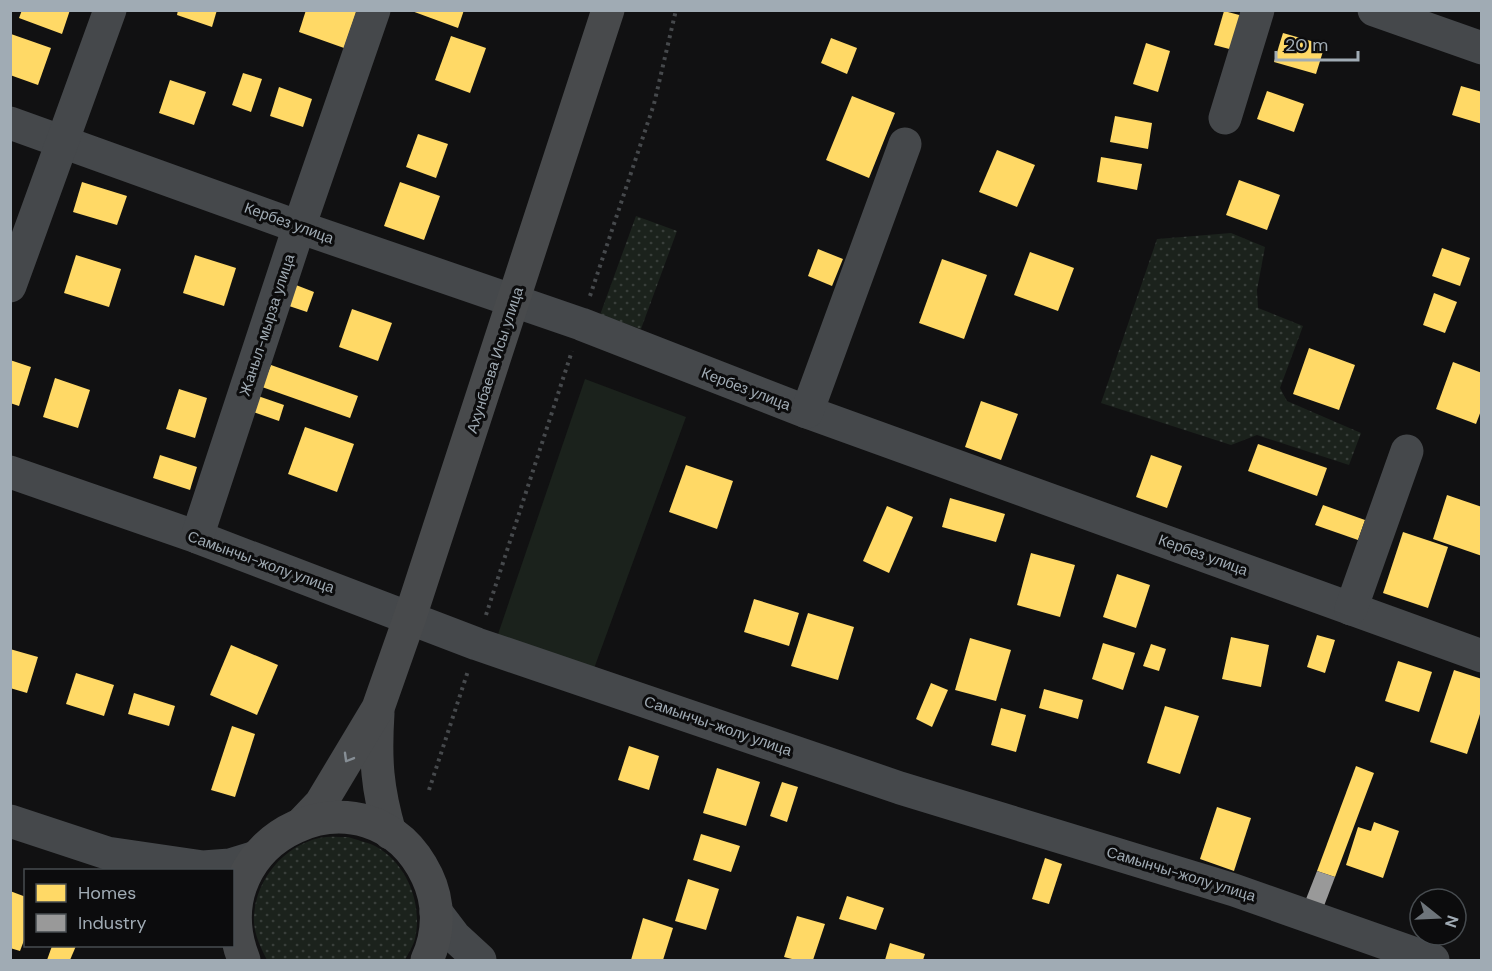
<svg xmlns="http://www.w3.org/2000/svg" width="1492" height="971" font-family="'DM Sans',sans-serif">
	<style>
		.green { fill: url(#green-dots) }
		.pitch { fill: #1b221c }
		.homes { fill: #ffd966 }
		.industry { fill: #999 }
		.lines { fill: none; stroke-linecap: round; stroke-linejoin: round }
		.path { stroke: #46494c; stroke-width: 4; stroke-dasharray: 3 4.5; stroke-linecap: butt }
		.minor { stroke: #45484b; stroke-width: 33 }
		.major { stroke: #484a4c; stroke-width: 33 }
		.oneway { stroke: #868e95 }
		.labels { text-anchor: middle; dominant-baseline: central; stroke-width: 6; stroke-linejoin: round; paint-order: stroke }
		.street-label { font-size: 15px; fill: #a0abb4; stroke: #0c0c0d }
	</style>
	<defs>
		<pattern id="green-dots" width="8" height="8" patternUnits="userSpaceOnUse" patternTransform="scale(1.5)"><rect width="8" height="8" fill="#1b221c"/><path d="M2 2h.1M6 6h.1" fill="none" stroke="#393f3b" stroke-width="1.8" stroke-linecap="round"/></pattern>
	</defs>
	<rect width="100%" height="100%" fill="#111112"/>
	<g class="green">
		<path d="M636,216L677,231L641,329L600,315Z"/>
		<path d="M1231,233L1265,247L1257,290L1258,308L1303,326L1280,388L1287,401L1361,433L1349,465L1257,435L1231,445L1101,403L1157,239Z"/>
		<path d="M348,837C356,840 367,842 375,846C407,863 423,904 415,939C413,946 408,954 405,960H267C260,946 253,932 254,916C256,879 284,846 319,838C328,836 339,837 348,837Z"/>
	</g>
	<path class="pitch" d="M585,379L686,417L592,674L495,643Z"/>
	<g class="homes">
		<path d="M22,10H70L62,34L19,18Z"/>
		<path d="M178,10H217L212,27L177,15Z"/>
		<path d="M306,10H357L344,48L299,32Z"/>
		<path d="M409,10H464L458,28Z"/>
		<path d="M1224,11L1247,17L1237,51L1214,45Z"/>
		<path d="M1283,33L1325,45L1316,74L1274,62Z"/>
		<path d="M11,34L51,48L38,85L10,75Z"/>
		<path d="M451,36L486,48L470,93L435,80Z"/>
		<path d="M831,38L857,48L847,74L821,63Z"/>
		<path d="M1146,43L1170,51L1158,92L1133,84Z"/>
		<path d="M243,73L262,79L251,112L232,105Z"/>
		<path d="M170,80L206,92L194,125L159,113Z"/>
		<path d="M1461,86L1482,92V124L1452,115Z"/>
		<path d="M279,87L312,99L303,127L270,116Z"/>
		<path d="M1267,91L1304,104L1294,132L1257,119Z"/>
		<path d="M852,96L895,113L869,178L826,160Z"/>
		<path d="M1115,116L1152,123L1148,149L1110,142Z"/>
		<path d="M418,134L448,144L436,178L406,167Z"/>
		<path d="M997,150L1035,165L1017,207L979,192Z"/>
		<path d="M1101,157L1142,164L1137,190L1097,182Z"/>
		<path d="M1239,180L1280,195L1267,230L1226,215Z"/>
		<path d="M82,182L127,196L117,225L73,212Z"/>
		<path d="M400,182L440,196L424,240L384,226Z"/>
		<path d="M1442,248L1470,258L1460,286L1432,276Z"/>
		<path d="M818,249L843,259L832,286L808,276Z"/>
		<path d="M1030,252L1074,268L1058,311L1014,295Z"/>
		<path d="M76,255L121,269L109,307L64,293Z"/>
		<path d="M195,255L236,268L224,306L183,293Z"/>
		<path d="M942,259L987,275L964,339L919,323Z"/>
		<path d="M296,285L314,292L307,312L289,306Z"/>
		<path d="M1434,293L1457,302L1445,333L1423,325Z"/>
		<path d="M352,309L392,323L378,361L339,347Z"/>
		<path d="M1309,348L1355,365L1339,410L1293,394Z"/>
		<path d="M10,360L31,367L19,406L10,403Z"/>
		<path d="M1453,362L1482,373V408L1476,424L1436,409Z"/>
		<path d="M271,365L358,396L350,418L262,387Z"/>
		<path d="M55,378L90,390L78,428L43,417Z"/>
		<path d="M179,389L207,398L195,438L166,429Z"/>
		<path d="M258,396L284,405L279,421L253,412Z"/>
		<path d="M981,401L1018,414L1001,460L965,447Z"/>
		<path d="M305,427L354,444L337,492L288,474Z"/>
		<path d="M1258,444L1327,468L1317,496L1248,471Z"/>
		<path d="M160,455L197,467L190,490L153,478Z"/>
		<path d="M1151,455L1182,466L1167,508L1136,497Z"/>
		<path d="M686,465L733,481L717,529L669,512Z"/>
		<path d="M1447,495L1482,507V556L1433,539Z"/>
		<path d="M950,498L1005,514L996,542L942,527Z"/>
		<path d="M1323,505L1365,520L1358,540L1315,525Z"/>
		<path d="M887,506L913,517L889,573L863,561Z"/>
		<path d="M1403,532L1448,547L1428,608L1383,593Z"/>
		<path d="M1031,553L1075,565L1060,617L1017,605Z"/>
		<path d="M1117,574L1150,585L1136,628L1103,617Z"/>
		<path d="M754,599L799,613L789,646L744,632Z"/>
		<path d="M808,613L854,627L838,680L791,666Z"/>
		<path d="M1317,635L1335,640L1325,673L1307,667Z"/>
		<path d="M1231,637L1269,645L1261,687L1222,679Z"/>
		<path d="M970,638L1011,650L996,701L955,690Z"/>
		<path d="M1103,643L1135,653L1123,690L1092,679Z"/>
		<path d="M1151,644L1166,649L1159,671L1143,666Z"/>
		<path d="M231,645L278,665L257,715L210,695Z"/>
		<path d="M10,649L38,657L27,693L10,688Z"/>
		<path d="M1398,661L1432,672L1419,712L1385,701Z"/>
		<path d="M1454,670L1482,679V708L1467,754L1430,742Z"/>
		<path d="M76,673L114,685L104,716L66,704Z"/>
		<path d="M931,683L948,690L932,727L916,719Z"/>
		<path d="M1044,689L1083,700L1078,719L1039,708Z"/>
		<path d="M134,693L175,706L169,726L128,714Z"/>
		<path d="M1165,706L1199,716L1180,774L1147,763Z"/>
		<path d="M1001,708L1026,715L1016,752L991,745Z"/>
		<path d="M232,726L255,734L235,797L211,790Z"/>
		<path d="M629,746L659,756L649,790L618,780Z"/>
		<path d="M1356,766L1374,773L1335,877L1317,871Z"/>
		<path d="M717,768L760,782L746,826L703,813Z"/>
		<path d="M782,782L798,787L787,822L770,816Z"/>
		<path d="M1217,807L1251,818L1234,871L1200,859Z"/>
		<path d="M1374,822L1399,831L1383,878L1346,865L1358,827L1371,831Z"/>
		<path d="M701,834L740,846L731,872L693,860Z"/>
		<path d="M1045,858L1062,864L1049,904L1032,899Z"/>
		<path d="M688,879L719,889L706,930L675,921Z"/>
		<path d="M10,891L26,897V935L20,951L10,948Z"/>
		<path d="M847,896L884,908L876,930L839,919Z"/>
		<path d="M797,916L825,924L813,960H796L784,957Z"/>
		<path d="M643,918L673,928L663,960H631Z"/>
		<path d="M890,943L925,954L923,960H885Z"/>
		<path d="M52,946H76L70,960H47Z"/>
	</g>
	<path class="industry" d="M1317,871L1335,877L1324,906L1306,899Z"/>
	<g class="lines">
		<g class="path">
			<path d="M590,296L654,104L676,10"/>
			<path d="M486,615L572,351"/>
			<path d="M429,790L468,671"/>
		</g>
		<g class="minor">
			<path d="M1374,10L1482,48"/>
			<path d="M1225,118L1258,10"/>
			<path d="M10,123L299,227L581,324L807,412L1482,656"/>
			<path d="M10,286L110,10"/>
			<path d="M807,412L905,144"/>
			<path d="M10,472L197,537L477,644L900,788L1234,890L1433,960"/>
			<path d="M197,537L299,227L374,10"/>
			<path d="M1351,609L1407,451"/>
			<path d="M10,821L107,853L203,867L230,865L256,857"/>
			<path d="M436,912L455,937L480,960"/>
		</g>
		<g class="major">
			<path d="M378,713C375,760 377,788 390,833"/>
			<path d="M302,823L321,803L378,708L410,617L608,10"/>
			<path d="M244,960C195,836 370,757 427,876C440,903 439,934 427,960"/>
		</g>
	</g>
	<defs><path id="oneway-chevron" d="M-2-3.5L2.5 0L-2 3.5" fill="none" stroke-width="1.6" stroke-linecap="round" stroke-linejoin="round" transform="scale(1.5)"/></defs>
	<use class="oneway" href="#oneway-chevron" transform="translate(348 758) rotate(120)"/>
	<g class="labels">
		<g class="street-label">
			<text transform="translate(289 223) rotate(20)">Кербез улица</text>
			<text transform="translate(267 325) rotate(-72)">Жаныл-мырза улица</text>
			<text transform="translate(495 360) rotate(-72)">Ахунбаева Исы улица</text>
			<text transform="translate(746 389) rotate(21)">Кербез улица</text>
			<text transform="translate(1203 555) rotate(20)">Кербез улица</text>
			<text transform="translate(261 562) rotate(20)">Самынчы-жолу улица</text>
			<text transform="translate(718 726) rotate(19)">Самынчы-жолу улица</text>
			<text transform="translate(1181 874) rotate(17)">Самынчы-жолу улица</text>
		</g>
	</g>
	<rect width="1492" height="971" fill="none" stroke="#a0abb4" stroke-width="24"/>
	<rect x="24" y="869" width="210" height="78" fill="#0c0c0d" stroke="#474c50" stroke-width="1.5"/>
	<rect x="36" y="884" width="30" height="18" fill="#ffd966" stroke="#474c50" stroke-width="1.5"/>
	<text x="78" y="899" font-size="18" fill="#a0abb4">Homes</text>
	<rect x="36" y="914" width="30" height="18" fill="#999999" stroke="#474c50" stroke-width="1.5"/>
	<text x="78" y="929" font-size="18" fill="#a0abb4">Industry</text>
	<g transform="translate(1438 917) rotate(108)"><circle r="28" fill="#0c0c0d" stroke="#474c50" stroke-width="1.5"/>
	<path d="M0-4.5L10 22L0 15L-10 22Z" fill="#6e757b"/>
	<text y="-9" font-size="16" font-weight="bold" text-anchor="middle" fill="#a0abb4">N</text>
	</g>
	<path d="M1276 51v9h82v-9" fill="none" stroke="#a0abb4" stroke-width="3"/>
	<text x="1285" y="51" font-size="18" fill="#a0abb4" stroke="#0c0c0d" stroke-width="4.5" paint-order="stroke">20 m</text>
</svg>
